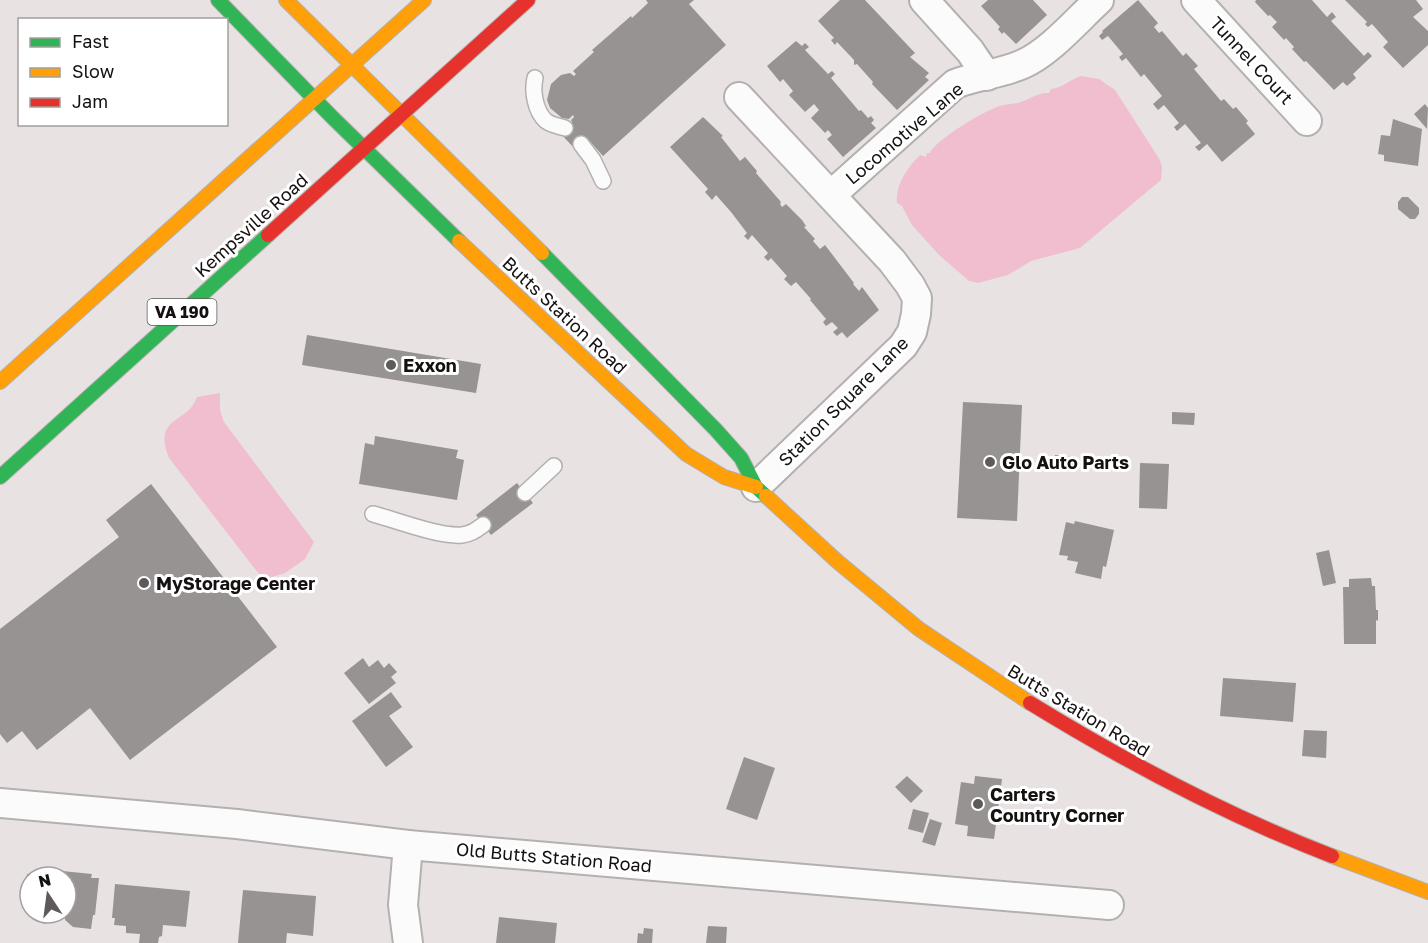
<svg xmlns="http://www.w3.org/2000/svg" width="1428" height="943" font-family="'Golos Text',sans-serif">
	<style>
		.water { fill: #f0bece }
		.building { fill: #979393 }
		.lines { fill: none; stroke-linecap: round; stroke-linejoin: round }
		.lane-casing { stroke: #b4b0af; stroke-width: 18 }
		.street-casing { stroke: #b4b0af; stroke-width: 32 }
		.fast-casing { stroke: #b4b0af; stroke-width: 16 }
		.slow-casing { stroke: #b4b0af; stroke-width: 16 }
		.jam-casing { stroke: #b4b0af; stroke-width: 16 }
		.lane { stroke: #fcfbfb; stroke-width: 15 }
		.street { stroke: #fcfbfb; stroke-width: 28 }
		.fast { stroke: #30b455; stroke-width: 14 }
		.slow { stroke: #ff9f0a; stroke-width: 14 }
		.jam { stroke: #e5322d; stroke-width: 14 }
		.poi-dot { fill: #5e5a5a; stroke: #fff; stroke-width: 2 }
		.labels { text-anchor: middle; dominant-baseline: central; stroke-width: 6; stroke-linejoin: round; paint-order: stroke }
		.shield { fill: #fff; stroke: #5a5858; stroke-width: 1.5 }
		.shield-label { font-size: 16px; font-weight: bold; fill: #141110 }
		.street-label { font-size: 18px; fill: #141110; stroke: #fff }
		.poi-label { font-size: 18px; font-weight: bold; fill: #141110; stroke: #fff; text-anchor: start }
	</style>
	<rect width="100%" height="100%" fill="#e8e3e2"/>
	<g class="water">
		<path d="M1081,76L1099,79L1115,90L1160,160L1162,168L1161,180L1080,248L1031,261L1008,275L978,283L969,281L939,255L912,225L902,206L897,203C895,185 908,167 920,155L926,157L927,153H930C935,140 985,110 1000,106C1006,104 1012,104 1018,103C1029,100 1037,92 1049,93L1051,89C1063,88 1070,79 1081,76Z"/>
		<path d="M220,393V410L224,422L314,542L305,559L285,573L269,578L259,574L169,458C152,416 188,424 197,397Z"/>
	</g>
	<g class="building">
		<path d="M646,0H694L689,4L726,45L603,156L587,138L575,149L560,133L572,122L571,120L574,117L573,115L569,119L562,118L550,108L547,100L551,84L561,75L570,73L574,76L576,74L573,71L594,52L592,50L631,16L632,18L648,3Z"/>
		<path d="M840,0H865L915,53L910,57L929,73L925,77L929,80L897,110L872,84L873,82L857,64L854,65V60L837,42L835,45L831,40L834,38L818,21Z"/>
		<path d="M988,0H1033L1047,15L1016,44L1004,32L1002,34L998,29L1000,27L981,6Z"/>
		<path d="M1138,0L1158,23L1154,27L1159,33L1162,31L1183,56L1186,53L1198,66L1194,69L1221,101L1224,99L1233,109L1236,107L1248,121L1246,123L1255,134L1222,162L1207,144L1199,151L1195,147L1201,143L1185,124L1177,131L1174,127L1179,123L1164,105L1158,110L1153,104L1162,96L1144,74L1141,77L1126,58L1122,61L1119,57L1123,54L1108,36L1102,40L1099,36L1103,32L1102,31Z"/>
		<path d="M1256,0H1312L1327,17L1332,12L1336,17L1331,21L1364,56L1368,52L1372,56L1353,74L1356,78L1347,86L1343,82L1334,90L1306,61L1304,62L1292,49L1294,47L1286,38L1284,40L1272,27L1277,22L1270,15L1268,16L1255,2Z"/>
		<path d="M1345,0H1416L1423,9L1413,17L1428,31V45L1403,68L1383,47L1388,42L1372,24L1368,27L1365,24L1367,22Z"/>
		<path d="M796,41L802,46L805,43L809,47L805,50L828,74L832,71L835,74L831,78L859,111L861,110L868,118L871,116L874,120L871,123L876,128L843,157L827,139L832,135L828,130L825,133L811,118L819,110L814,104L805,112L789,95L793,91L783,79L780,82L767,66Z"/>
		<path d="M1425,104L1428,108L1427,129L1414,114Z"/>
		<path d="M703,117L723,136L721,137L740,161L745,157L757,171L756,173L781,202L780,204L782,207L786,204L802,220L806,226L804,227L815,239L813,241L820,249L825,245L854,283L853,284L859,291L862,287L879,310L847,338L842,332L837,336L833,332L838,328L832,322L826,326L823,322L826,319L810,300L811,299L796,282L791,286L784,279L787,276L771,258L768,261L764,257L768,253L752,235L748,240L744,236L747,233L731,212L716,195L712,200L705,192L708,189L670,147Z"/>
		<path d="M1393,119L1422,129L1418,166L1384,161V155L1378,154L1381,135L1390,136Z"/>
		<path d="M1402,197H1408L1419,208V214L1415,219H1410L1398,209V202Z"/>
		<path d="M307,335L481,364L476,393L302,365Z"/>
		<path d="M963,402L1022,405L1017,521L957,518Z"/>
		<path d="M1172,412L1195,413L1194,425L1172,424Z"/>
		<path d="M375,436L458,450L456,458L464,460L457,500L359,484L365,443L374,445Z"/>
		<path d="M1055,455L1077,457L1076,469L1054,467Z"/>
		<path d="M1140,463L1169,464L1167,509L1139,508Z"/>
		<path d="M517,483L533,503L491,535L476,515Z"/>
		<path d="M151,484L277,647L130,760L90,708L37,750L22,731L7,743L0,734V629L119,537L106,520Z"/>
		<path d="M1075,521L1114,530L1106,567L1103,566L1101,579L1075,573L1078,562L1067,560L1068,556L1059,555L1066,522L1074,524Z"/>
		<path d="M1329,550L1336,583L1323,586L1316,553Z"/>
		<path d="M1371,578L1372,586H1375L1376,610H1378V621L1376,620V644H1344L1343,587H1349V579Z"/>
		<path d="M363,658L369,667L378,660L384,668L389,663L397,672L391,677L396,683L369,704L344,673Z"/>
		<path d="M1223,678L1296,683L1293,722L1220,716Z"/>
		<path d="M391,692L402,707L389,716L413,747L386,767L352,721Z"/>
		<path d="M1304,730L1327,731L1326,758L1302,756Z"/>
		<path d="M744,757L775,768L757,820L726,809Z"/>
		<path d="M907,776L923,791L911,803L895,787Z"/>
		<path d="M975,776L1002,779L994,839L967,836L968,826L955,824L961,782L974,784Z"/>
		<path d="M913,809L929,813L923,833L908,829Z"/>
		<path d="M930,819L942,823L935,846L922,842Z"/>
		<path d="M62,871L92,874L91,878H99L95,915H93L91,929L73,927L65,920L66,877H61Z"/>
		<path d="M27,874L41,875L30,877V900H24Z"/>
		<path d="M115,884L190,891L186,927L163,925L162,936L159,937L158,943H139L140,934L126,933V926L114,925L115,918H112Z"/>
		<path d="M243,890L316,896L313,936L287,933L286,943H238Z"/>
		<path d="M499,917L557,923L555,943H496Z"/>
		<path d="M708,926L727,927L726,943H706Z"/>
		<path d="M644,928L653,929L652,943H637L638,933L643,934Z"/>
	</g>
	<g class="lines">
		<g class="lane-casing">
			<g id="lane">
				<path d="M535,78C532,91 535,111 546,121C551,125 559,126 565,128"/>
				<path d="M581,144L593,160L603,181"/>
				<path d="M525,493L554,466"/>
				<path d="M373,514C396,520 439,537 462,535C471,534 476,530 483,525"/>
			</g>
		</g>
		<g class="street-casing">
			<g id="street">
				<path d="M924,0L970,51L987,76"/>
				<path d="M1196,0L1307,121"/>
				<path d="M739,97L892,261L910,285L917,298L916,314L912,332L903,346L756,487"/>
				<path d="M831,195L955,84C978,75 1001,74 1023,64C1050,52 1077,20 1099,0"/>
				<path d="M0,803L237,824L408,845L1109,905"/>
				<path d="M408,845L403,905L408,943"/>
			</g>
		</g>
		<g class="fast-casing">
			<g id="fast">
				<path d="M218,0L332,117L459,241"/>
				<path d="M542,253L716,430L741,458L756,487L766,496"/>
				<path d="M0,477L268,235"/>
			</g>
		</g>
		<g class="slow-casing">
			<g id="slow">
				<path d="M286,0L542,253"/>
				<path d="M459,241L686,454L724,477L756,487"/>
				<path d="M0,382L424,0"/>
				<path d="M766,496L838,562L919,629L1030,703"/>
				<path d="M1332,856L1428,892"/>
			</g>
		</g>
		<g class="jam-casing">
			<g id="jam">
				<path d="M268,235L528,0"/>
				<path d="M1030,703C1126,762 1226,815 1332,856"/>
			</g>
		</g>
		<use href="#lane" class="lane"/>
		<use href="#street" class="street"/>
		<use href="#fast" class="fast"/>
		<use href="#slow" class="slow"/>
		<use href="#jam" class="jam"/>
	</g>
	<g class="poi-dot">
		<circle cx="391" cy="365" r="6"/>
		<circle cx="990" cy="462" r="6"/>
		<circle cx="144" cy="583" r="6"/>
		<circle cx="978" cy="804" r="6"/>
	</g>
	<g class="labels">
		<rect class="shield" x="147.5" y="299" width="69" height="26" rx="4.5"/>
		<g class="shield-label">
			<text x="182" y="312">VA 190</text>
		</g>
		<g class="street-label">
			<text transform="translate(1252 60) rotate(47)">Tunnel Court</text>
			<text transform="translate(904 133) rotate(-40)">Locomotive Lane</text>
			<text transform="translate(251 225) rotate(-42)">Kempsville Road</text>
			<text transform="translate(565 315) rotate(43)">Butts Station Road</text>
			<text transform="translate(843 401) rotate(-45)">Station Square Lane</text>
			<text transform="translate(1079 710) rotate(31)">Butts Station Road</text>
			<text transform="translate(554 857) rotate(5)">Old Butts Station Road</text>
		</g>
		<g class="poi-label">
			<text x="403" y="365">Exxon</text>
			<text x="1002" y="462">Glo Auto Parts</text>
			<text x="156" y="583">MyStorage Center</text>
			<text x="990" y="794">Carters<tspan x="990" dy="21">Country Corner</tspan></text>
		</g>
	</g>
	<rect x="18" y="18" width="210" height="108" fill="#ffffff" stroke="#a1a09f" stroke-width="1.5"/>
	<rect x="30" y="38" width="30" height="9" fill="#30b455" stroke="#a1a09f" stroke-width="1.5"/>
	<text x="72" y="48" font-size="18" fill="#141110">Fast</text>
	<rect x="30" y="68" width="30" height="9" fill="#ff9f0a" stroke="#a1a09f" stroke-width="1.5"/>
	<text x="72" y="78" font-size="18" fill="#141110">Slow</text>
	<rect x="30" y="98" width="30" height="9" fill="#e5322d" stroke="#a1a09f" stroke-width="1.5"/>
	<text x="72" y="108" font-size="18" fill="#141110">Jam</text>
	<g transform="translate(48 895) rotate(347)"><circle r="28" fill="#ffffff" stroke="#a1a09f" stroke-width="1.5"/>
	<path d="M0-4.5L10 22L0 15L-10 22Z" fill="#5e5a5a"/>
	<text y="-9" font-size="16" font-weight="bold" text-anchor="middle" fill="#141110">N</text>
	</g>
</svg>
